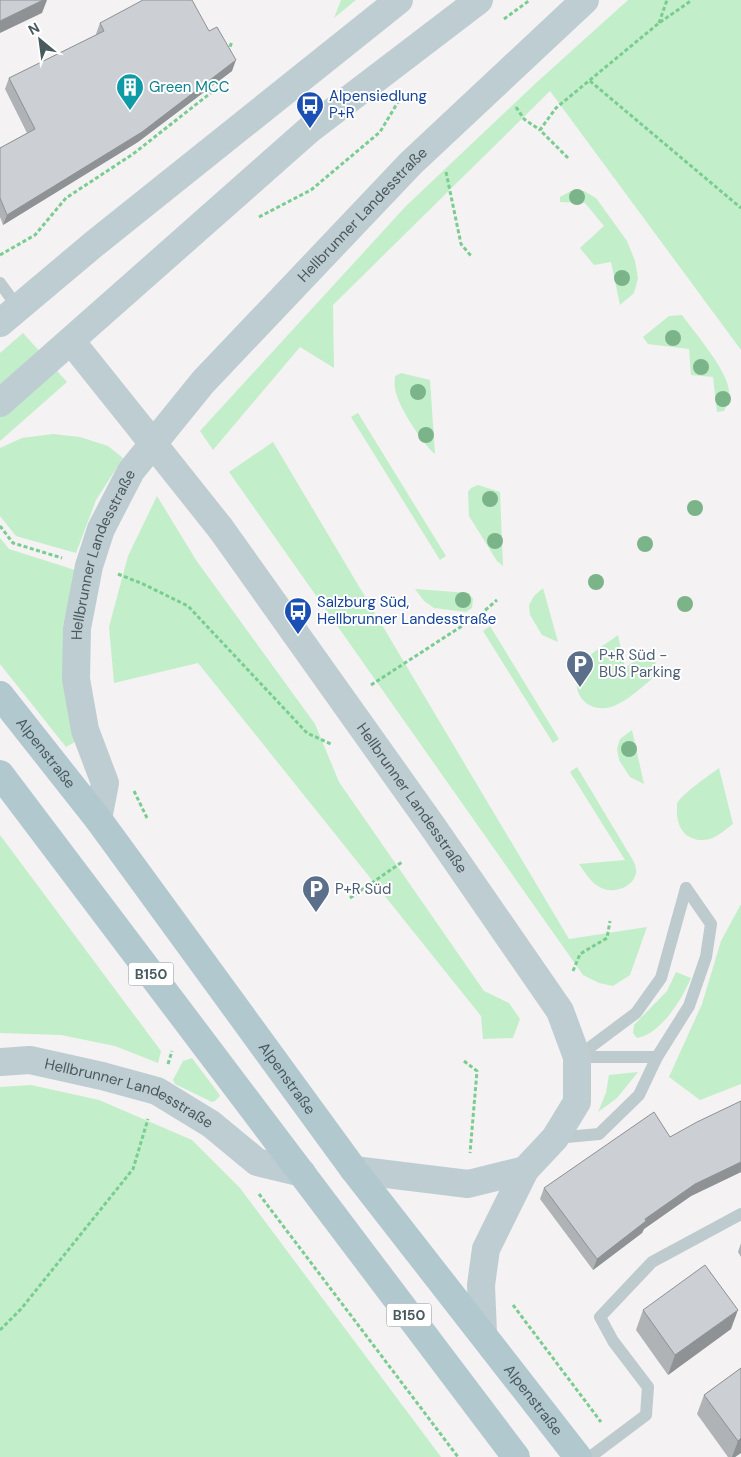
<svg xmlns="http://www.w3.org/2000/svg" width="741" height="1457" font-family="'DM Sans',sans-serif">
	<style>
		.green { fill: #c2efc9 }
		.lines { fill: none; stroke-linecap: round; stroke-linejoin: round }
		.path { stroke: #7acd90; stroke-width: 3; stroke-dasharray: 4 2.5; stroke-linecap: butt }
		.lane { stroke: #bdcace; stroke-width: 12 }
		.secondary { stroke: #becdd2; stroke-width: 28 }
		.primary { stroke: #b2c8cf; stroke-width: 28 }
		.secondary-bridge { stroke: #becdd2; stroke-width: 28 }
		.tree { fill: #7cb48a }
		.wall { fill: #afb3b6 }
		.shaded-wall { fill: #8f9294 }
		.building { fill: #ccd0d4; stroke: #8f9294 }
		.labels { text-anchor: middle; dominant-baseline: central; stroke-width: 4; stroke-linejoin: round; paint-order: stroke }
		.shield { fill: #fff; stroke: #808c8f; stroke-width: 1 }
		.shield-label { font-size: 14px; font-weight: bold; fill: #495a5f }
		.culture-label { font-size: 15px; fill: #0d838f; stroke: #fff; text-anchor: start }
		.transit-label { font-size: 15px; fill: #164399; stroke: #fff; text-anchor: start }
		.street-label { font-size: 15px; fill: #495a5f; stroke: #fff }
		.service-label { font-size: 15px; fill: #4e5e75; stroke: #fff; text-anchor: start }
	</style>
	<rect width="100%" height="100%" fill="#f4f2f2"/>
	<g class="green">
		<path d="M341,0H356L334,18Z"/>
		<path d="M628,0H741V350L550,91L333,305L334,368L300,347L213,450L200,431L406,206L536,83Z"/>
		<path d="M571,191H584L596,198L627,241L635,261L638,278L634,293L620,305L611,262L594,265L580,248L604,226L585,203L560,202V197Z"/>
		<path d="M682,315C694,332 729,372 729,392C729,399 727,405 724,411L717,412L713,377L691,375L689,349L648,344L643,337L669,316Z"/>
		<path d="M23,333L67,382L0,441V353Z"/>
		<path d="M401,373L430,380L435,454C423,445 396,403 395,388C394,384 395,380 395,376Z"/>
		<path d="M358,413L446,556L440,560L351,417Z"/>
		<path d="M53,434L80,437L108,446L123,458L96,500L76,553L16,536L0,516V448L22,438Z"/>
		<path d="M273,442L569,939L647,927L630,975L613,986L599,983L583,975L229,472Z"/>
		<path d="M478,485L500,492L503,566L497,561L469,516L468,492L471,488Z"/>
		<path d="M157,496L196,560L315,724L339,782L484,991L509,1003L520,1019L513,1038L483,1039L481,1016L198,663L114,683L109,627L128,556Z"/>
		<path d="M0,538L9,549L75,570L63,626V680L75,742L66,747L0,664Z"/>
		<path d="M543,588L558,642L542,635L530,615L529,605L534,596Z"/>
		<path d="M415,589L469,593L473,599L472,608L466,612L434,608L424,601Z"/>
		<path d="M490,626L559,739L553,743L483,631Z"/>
		<path d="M618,635L625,668L652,648L658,674C645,684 627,702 611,707C589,713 572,696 578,675C579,671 579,667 582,664C590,653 606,644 618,635Z"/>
		<path d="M632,730L644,784L630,777L619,760L617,749L620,739Z"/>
		<path d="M577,767L634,862C635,865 637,870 636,873C633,887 616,893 604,889C592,885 586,874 579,864L625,860L570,772Z"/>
		<path d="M719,768L733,824C726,829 717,837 710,839C690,844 677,831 677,812C677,809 677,807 677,804C681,794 710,775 719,768Z"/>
		<path d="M0,835L161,1051L158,1063L115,1046L61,1035L0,1033Z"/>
		<path d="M741,904V1084L700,1100L669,1077L702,1004L721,941Z"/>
		<path d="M676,972L691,978C682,999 661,1034 637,1038L633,1033L634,1025L667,991Z"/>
		<path d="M192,1058L219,1094L220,1096L215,1101L212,1102L175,1084L173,1080L183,1061Z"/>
		<path d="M638,1072L617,1098L598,1112L606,1093L609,1075Z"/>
		<path d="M31,1085L99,1100L192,1140L240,1188L441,1457H0V1087Z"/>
	</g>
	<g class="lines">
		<g class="path">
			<path d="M504,19L530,0"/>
			<path d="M659,23L667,0"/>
			<path d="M228,53L232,41"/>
			<path d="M590,81L741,208"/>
			<path d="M516,107L524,119L540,130"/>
			<path d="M568,158L540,130L556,108L659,23L692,0"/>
			<path d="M446,172L461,244L472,257"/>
			<path d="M259,217L311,190L380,132L398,102"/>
			<path d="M0,255L35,235L66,198L133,154L217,88L220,80"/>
			<path d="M0,526L13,543L62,558"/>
			<path d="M118,574L143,584L188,606L307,733L331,744"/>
			<path d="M371,685L482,613L497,600"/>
			<path d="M134,791L147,818"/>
			<path d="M350,898L402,862"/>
			<path d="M573,971L580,954L607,938L610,921"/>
			<path d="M464,1061L477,1071L470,1153"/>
			<path d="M168,1064L172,1051"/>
			<path d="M259,1194L458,1457"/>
			<path d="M513,1305L601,1422"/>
			<path d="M0,1330L21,1309L133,1169L148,1119"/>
		</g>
		<g class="lane">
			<path d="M0,283L19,309"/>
			<path d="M577,1057L636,1013L661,978L686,888"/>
			<path d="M577,1057H657"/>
			<path d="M556,1138L599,1134L639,1095L657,1057L689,1006L706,957L711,924L686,888"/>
			<path d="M590,1457L646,1415L648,1387L613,1341L600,1317L652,1262L741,1214"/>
		</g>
		<g class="secondary">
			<path d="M0,323L94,244L399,0"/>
			<path d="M71,341L143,431"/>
			<path d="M0,403L310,129L479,0"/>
			<path id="s1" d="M221,529L433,827L560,1011L577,1057V1102L555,1138L525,1170L486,1249L481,1285L483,1333"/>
			<path id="s2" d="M98,819L105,783L85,730L76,679L77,628L89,566L101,529L131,471L203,382L411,163L585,0"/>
			<path id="s3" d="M0,1062L30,1060L102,1076L157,1091L211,1124L257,1162L302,1173"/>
			<path d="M354,1170L468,1184L525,1170"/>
		</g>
		<g class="primary">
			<path id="s4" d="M0,695L98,819L354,1170L578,1457"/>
			<path d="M0,774L516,1457"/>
		</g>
		<path class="secondary-bridge" d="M143,431L221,529"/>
	</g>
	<g class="tree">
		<circle cx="577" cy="197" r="8"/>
		<circle cx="622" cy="278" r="8"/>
		<circle cx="673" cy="338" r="8"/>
		<circle cx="701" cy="367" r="8"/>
		<circle cx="418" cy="392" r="8"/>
		<circle cx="723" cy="399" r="8"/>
		<circle cx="426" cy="435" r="8"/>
		<circle cx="490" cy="499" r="8"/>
		<circle cx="695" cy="508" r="8"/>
		<circle cx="495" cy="541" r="8"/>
		<circle cx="645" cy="544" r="8"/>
		<circle cx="596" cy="582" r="8"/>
		<circle cx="463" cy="600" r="8"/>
		<circle cx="685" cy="604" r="8"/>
		<circle cx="629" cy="749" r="8"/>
	</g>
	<g class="wall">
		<path d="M100,23L209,31L232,71L138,142L3,225L0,217V148L27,133L5,89L9,78L96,35V34Z"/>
		<path d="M741,1101V1172L691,1196L644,1229L642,1233L593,1270L540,1199L544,1188L670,1137Z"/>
		<path d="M741,1243V1257L738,1252Z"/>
		<path d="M643,1310L731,1329L668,1375L636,1330Z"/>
		<path d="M741,1368V1453L735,1457H728L697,1414L704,1395Z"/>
	</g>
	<g class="shaded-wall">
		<path d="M43,0H47L42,13L0,33V21Z"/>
		<path d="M236,60L232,71L138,142L3,225L7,215Z"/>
		<path d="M741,1162V1172L691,1196L644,1229L642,1233L593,1270L597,1259L645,1219L695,1184Z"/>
		<path d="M738,1310L731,1329L668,1375L675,1355Z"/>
		<path d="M741,1438V1453L735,1457H732L738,1441Z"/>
	</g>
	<g class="building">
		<path d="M0,0H43L0,21Z"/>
		<path d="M143,0H192L209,31L217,27L236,60L142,132L7,215L0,198V148L35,129L9,78L104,31L100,23Z"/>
		<path d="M741,1101V1162L695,1184L645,1219L646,1221L597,1259L544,1188L654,1112L670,1137L697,1122Z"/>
		<path d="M705,1265L738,1310L675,1355L643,1310Z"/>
		<path d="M741,1368V1438L738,1441L704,1395Z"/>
	</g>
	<defs>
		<g id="building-pin" transform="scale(1.4375)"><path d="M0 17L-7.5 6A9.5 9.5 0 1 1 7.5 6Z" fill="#0f9aa8" stroke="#fff"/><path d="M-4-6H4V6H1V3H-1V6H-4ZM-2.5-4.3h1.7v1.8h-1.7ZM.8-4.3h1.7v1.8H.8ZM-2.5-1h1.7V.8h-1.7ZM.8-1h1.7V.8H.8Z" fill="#fff"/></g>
		<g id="bus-pin" transform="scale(1.4375)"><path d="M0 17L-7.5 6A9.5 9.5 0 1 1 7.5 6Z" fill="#1a4fb4" stroke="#fff"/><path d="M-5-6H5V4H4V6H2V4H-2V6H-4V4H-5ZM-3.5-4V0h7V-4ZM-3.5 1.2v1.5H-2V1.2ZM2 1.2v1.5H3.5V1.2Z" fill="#fff"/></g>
		<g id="parking-pin" transform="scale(1.4375)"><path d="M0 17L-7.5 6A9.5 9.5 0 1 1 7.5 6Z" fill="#5c6f8a" stroke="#fff"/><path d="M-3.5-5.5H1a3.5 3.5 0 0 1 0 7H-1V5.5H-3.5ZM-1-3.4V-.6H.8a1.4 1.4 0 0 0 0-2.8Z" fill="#fff"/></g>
	</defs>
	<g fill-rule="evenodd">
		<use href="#building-pin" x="130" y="87"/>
		<use href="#bus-pin" x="310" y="105"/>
		<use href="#bus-pin" x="298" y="611"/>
		<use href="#parking-pin" x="580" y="664"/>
		<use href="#parking-pin" x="316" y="889"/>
	</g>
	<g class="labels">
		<g class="shield">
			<rect x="128.5" y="962.5" width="45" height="23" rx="4"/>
			<rect x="386.5" y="1303.5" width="45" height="23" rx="4"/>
		</g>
		<g class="shield-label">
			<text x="151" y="974">B150</text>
			<text x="409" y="1315">B150</text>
		</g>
		<g class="culture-label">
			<text x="149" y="87">Green MCC</text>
		</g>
		<g class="transit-label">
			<text x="329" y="96">Alpensiedlung<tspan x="329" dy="17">P+R</tspan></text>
			<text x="317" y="602">Salzburg Süd,<tspan x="317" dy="17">Hellbrunner Landesstraße</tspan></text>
		</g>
		<g class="street-label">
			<text stroke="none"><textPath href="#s2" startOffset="709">Hellbrunner Landesstraße</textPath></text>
			<text stroke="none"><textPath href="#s2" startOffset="274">Hellbrunner Landesstraße</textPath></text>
			<text stroke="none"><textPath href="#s4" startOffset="74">Alpenstraße</textPath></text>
			<text stroke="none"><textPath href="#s1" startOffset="330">Hellbrunner Landesstraße</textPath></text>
			<text stroke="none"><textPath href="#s4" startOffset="479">Alpenstraße</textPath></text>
			<text stroke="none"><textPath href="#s3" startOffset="135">Hellbrunner Landesstraße</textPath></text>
			<text stroke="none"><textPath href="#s4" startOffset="884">Alpenstraße</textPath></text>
		</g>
		<g class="service-label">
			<text x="599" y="655">P+R Süd -<tspan x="599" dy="17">BUS Parking</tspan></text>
			<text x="335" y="889">P+R Süd</text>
		</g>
	</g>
	<g transform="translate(40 40) rotate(331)" stroke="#ffffff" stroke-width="4" paint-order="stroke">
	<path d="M0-4L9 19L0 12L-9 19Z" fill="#495a5f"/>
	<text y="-8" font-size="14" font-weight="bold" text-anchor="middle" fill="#495a5f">N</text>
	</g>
</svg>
